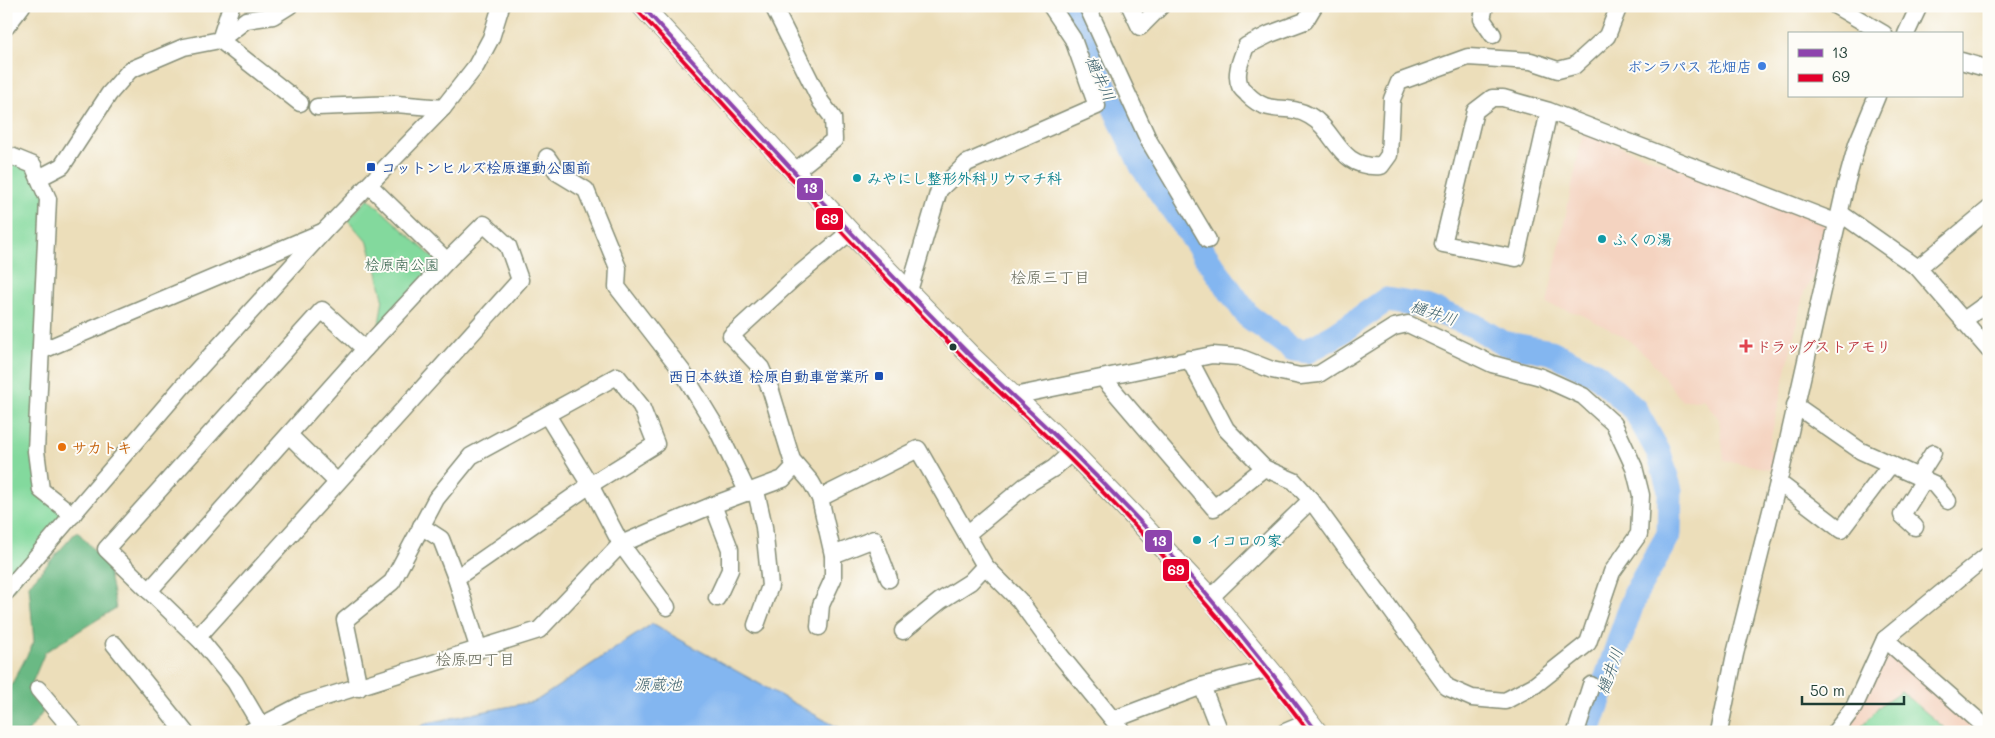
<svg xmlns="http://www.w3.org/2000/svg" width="1995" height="738" font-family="Mali,'Klee One',sans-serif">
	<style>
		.built { fill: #f4d3c0 }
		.green { fill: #83d99d; stroke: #518b68 }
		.forest { fill: #6ab984; stroke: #447b5c }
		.water { fill: #83b6f0; stroke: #517a92 }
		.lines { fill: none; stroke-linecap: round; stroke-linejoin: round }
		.river { stroke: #83b6f0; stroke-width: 25 }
		.minor-casing { stroke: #868e77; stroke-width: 19 }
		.major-casing { stroke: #868e77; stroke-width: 22 }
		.minor { stroke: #fff; stroke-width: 16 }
		.major { stroke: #fff; stroke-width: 20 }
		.bus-1-casing { stroke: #fdfcf7; stroke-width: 8 }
		.bus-2-casing { stroke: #fdfcf7; stroke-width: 8 }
		.bus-1 { stroke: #8e44ad; stroke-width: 4 }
		.bus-2 { stroke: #e4002b; stroke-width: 4 }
		.shop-dot { fill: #3f7fe0; stroke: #fdfcf7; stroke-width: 2 }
		.transit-dot { fill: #1a4fb4; stroke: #fdfcf7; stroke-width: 2 }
		.culture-dot { fill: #0f9aa8; stroke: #fdfcf7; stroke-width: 2 }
		.health-dot { fill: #e0444e; stroke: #fdfcf7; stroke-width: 2 }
		.bus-dot { fill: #1f3d34; stroke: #fdfcf7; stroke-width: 2 }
		.food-dot { fill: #e8710a; stroke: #fdfcf7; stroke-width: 2 }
		.labels { text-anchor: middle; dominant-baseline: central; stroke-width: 4; stroke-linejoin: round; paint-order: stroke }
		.shop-label { font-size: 15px; font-weight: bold; fill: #366cbe; stroke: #fdfcf7; text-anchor: end }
		.transit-label { font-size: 15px; font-weight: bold; fill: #164399; stroke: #fdfcf7; text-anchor: start }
		.culture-label { font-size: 15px; font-weight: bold; fill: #0d838f; stroke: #fdfcf7; text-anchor: start }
		.park-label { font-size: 15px; fill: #38644e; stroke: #fdfcf7 }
		.health-label { font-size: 15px; font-weight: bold; fill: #be3a42; stroke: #fdfcf7; text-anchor: start }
		.food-label { font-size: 15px; font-weight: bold; fill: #c56008; stroke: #fdfcf7; text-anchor: start }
		.water-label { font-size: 16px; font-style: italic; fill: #3d616c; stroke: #fdfcf7 }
		.neighbourhood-label { font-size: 16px; fill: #646859; stroke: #fdfcf7 }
		.line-badge { stroke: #fdfcf7; stroke-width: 2 }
		.badge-label { font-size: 14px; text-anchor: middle; font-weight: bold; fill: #fff }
	</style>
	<rect width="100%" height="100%" fill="#fdfcf7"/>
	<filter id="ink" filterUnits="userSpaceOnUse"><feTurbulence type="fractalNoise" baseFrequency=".02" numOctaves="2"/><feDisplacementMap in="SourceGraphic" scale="10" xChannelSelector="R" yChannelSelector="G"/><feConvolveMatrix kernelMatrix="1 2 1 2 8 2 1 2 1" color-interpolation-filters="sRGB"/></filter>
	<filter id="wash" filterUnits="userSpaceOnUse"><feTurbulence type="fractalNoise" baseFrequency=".0096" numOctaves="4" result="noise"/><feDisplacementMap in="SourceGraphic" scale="20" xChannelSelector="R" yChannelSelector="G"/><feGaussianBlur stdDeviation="1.12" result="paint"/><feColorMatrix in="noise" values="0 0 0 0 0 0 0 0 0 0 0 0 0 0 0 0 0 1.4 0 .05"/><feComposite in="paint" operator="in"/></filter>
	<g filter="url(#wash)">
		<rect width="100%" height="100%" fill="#ecdeba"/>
		<g class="built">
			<path d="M1583,133L1831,225L1824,259L1804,292L1768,450L1777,453L1774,470L1724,460L1719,419L1703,399L1682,401L1648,357L1626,338L1580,314L1547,304Z"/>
			<path d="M1887,648L1983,732H1842Z"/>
		</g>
		<g class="green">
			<path d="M6,154L33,165L48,199L41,490L73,515L6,598Z"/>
			<path d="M368,198L439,263L379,325L383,298L376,268L368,243L348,220Z"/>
			<path d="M1901,691L1949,732H1857L1882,704Z"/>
		</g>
		<path class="forest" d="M77,531L107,565L116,608L45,652L32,683L43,712L28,732H6V695L34,642L29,585Z"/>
		<path class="water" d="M652,624L846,732H411L427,723L536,701Z"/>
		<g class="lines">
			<path class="river" d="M1067,6L1142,166L1248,316L1293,349L1307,351L1336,335L1386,300L1423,306L1475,326L1502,343L1551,352L1597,375L1635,410L1659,453L1670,490L1669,534L1636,592L1588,732"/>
		</g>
	</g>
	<g filter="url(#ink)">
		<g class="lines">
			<g class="minor-casing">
				<g id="minor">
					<path d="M289,6L273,16L246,20L220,40L300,103"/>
					<path d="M773,6L821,102L833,118L834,140L794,172"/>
					<path d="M1087,6L1149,141L1208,240"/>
					<path d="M1130,6L1140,27L1161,6"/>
					<path d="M1314,6L1305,21L1270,34L1246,46C1242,58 1234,73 1240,86C1241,89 1246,92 1248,95C1270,117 1286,102 1310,116C1337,131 1337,169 1381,166L1389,155L1392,99L1399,82L1468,57L1531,61L1558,70L1574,66L1607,36L1619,6"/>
					<path d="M1485,6L1482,19L1493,35"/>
					<path d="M1836,6L1884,34"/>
					<path d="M6,27L22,6"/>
					<path d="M1906,34L1919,6"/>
					<path d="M1961,61L1989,69"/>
					<path d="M317,107L396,104L443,108"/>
					<path d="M1549,111L1516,258L1443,244L1475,111L1492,98H1503L1549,111L1838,223"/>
					<path d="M6,154L33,165L48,199L36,451L41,490L73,515"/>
					<path d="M547,157L558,173L586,190L618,268L617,287L682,371L716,427L748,493"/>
					<path d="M39,178L62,166L109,94L130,70L184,47L220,40L231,6"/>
					<path d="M1840,213L1918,268L1989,350"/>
					<path d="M1918,268L1989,209"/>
					<path d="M909,291L939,190L967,163L1097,106L1073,39L1051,6"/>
					<path d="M1964,320L1989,302"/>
					<path d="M41,351L322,232"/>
					<path d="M1189,359L1226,429L1264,468L1294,481L1311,500"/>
					<path d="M1103,378L1214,508L1264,468"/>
					<path d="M1014,396L1212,355L1239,357L1272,370L1300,376L1319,374L1394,327L1408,324L1492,364L1541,377L1583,396L1614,424L1634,467L1641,495L1639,534L1612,572L1588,643L1535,685L1505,701L1472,698L1447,687L1311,500L1210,598"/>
					<path d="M1795,405L1861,451L1934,484L1948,501"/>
					<path d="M547,415L590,485L621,544L667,607"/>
					<path d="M289,435L337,482"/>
					<path d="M1918,477L1933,453"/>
					<path d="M1778,482L1841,530L1891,464"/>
					<path d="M820,498L918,449L985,566L1019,600L1051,644L1123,732"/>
					<path d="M713,505L730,549V570L717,598"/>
					<path d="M421,526L441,539L456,578"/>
					<path d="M1915,527L1902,515L1924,480"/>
					<path d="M967,534L1025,486L1054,468L1072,452"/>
					<path d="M833,555L874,539L889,579"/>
					<path d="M149,591L365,349"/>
					<path d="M6,592L183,386L325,230L443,108L476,66L491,38L501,6"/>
					<path d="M756,625L770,586L764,527L756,491"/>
					<path d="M819,627L821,605L833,579V555L820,498L811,482L792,460L771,391L761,368L731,336L792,280L850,232"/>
					<path d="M903,631L940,601L970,582L985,566"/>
					<path d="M1885,639L1989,730"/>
					<path d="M202,642L106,549L322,310L365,349L447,261"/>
					<path d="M114,644L185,732"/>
					<path d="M1202,686L1220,732"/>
					<path d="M359,688L345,620L392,582L436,499L471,456L617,376L641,406L656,444L590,485L456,578L479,650"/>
					<path d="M38,689L74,732"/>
					<path d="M1115,719L1202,686L1268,669"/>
					<path d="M261,726L235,682L198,637L520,280L508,246L484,224L447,261L369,185"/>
					<path d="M249,732L303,704L539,630L621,544L713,505L783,479L796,465"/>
					<path d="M1285,732L1309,722"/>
					<path d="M1576,732L1591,685"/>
					<path d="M1719,732L1735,654L1782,467L1846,184L1857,144L1877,96"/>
					<path d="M1835,732L1854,707L1885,639L1989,554"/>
				</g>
			</g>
			<g class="major-casing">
				<path id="major" d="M642,6L850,232L971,356L1072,452L1130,512L1210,598L1279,681L1317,732"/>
			</g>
			<use href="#minor" class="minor"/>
			<use href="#major" class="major"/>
			<g class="bus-1-casing">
				<path id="bus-1" d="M642,6C750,124 857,242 970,355C1003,388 1038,418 1071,451C1160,538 1243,632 1317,732"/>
			</g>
			<g class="bus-2-casing">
				<path id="bus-2" d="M637,10C746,128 853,248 967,361C1000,393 1034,424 1067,456C1154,542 1236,634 1309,732"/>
			</g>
			<use href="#bus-1" class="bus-1"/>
			<use href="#bus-2" class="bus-2"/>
		</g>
	</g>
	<circle class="shop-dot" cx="1762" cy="66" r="5"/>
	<g class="transit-dot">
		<rect x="366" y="162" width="10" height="10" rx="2.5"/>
		<rect x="874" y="371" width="10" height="10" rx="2.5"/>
	</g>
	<g class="culture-dot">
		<circle cx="857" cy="178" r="5"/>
		<circle cx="1602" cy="239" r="5"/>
		<circle cx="1197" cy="540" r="5"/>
	</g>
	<path class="health-dot" d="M1743.5 338.5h5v5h5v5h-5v5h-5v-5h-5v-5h5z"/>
	<circle class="bus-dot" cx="953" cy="347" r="4.5"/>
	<circle class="food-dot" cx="62" cy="447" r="5"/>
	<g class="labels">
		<g class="shop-label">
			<text x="1752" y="66">ボンラパス 花畑店</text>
		</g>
		<g class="transit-label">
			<text x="381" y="167">コットンヒルズ桧原運動公園前</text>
			<text x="869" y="376" text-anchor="end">西日本鉄道 桧原自動車営業所</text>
		</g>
		<g class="culture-label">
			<text x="867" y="178">みやにし整形外科リウマチ科</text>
			<text x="1612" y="239">ふくの湯</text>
			<text x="1207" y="540">イコロの家</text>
		</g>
		<g class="park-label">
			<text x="402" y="264">桧原南公園</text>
		</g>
		<g class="health-label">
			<text x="1756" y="346">ドラッグストアモリ</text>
		</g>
		<g class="food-label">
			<text x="72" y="447">サカトキ</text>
		</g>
		<g class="water-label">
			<text transform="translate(1101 78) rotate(65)">樋井川</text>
			<text transform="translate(1434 312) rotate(18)">樋井川</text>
			<text transform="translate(1609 671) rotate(-71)">樋井川</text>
			<text x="658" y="683">源蔵池</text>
		</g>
		<g class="neighbourhood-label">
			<text x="1050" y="276">桧原三丁目</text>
			<text x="475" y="658">桧原四丁目</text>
		</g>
	</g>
	<g class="line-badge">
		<rect x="796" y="177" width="28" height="24" rx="5" fill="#8e44ad"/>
		<rect x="815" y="207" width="29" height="24" rx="5" fill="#e4002b"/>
		<rect x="1144" y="529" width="29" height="24" rx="5" fill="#8e44ad"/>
		<rect x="1162" y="558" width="28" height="24" rx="5" fill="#e4002b"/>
	</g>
	<g class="badge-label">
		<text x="810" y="193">13</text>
		<text x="830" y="224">69</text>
		<text x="1159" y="546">13</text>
		<text x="1176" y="575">69</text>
	</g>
	<rect width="1995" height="738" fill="none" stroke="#fdfcf7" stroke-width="25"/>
	<rect x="1788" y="32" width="175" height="65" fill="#fdfcf7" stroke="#a4b0a9"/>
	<rect x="1798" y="49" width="25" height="8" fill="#8e44ad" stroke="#a4b0a9"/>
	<text x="1832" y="58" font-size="15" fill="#1f3d34">13</text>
	<rect x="1798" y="74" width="25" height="8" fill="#e4002b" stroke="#a4b0a9"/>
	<text x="1832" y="82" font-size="15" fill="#1f3d34">69</text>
	<path d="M1802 696v8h102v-8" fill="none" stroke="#1f3d34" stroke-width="2.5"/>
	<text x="1810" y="696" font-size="15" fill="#1f3d34" stroke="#fdfcf7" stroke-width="4" paint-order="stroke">50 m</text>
</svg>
